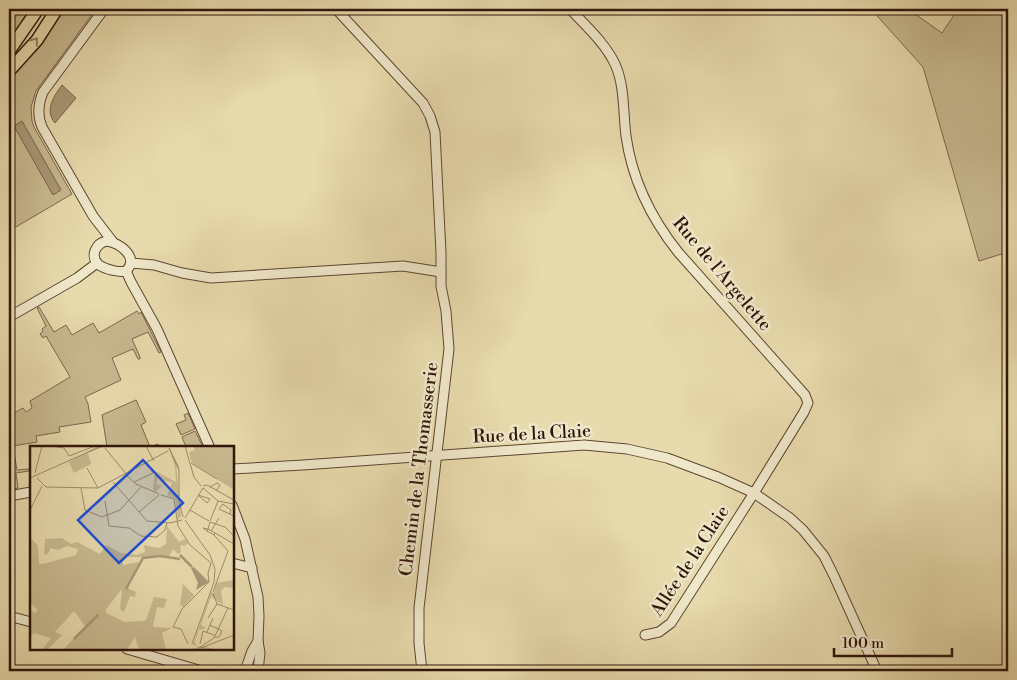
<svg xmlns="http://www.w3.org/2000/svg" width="1017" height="680" font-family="'Libre Bodoni',serif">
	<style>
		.green { fill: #c8b990; stroke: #7c674c }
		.water { fill: #a99775; stroke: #79634a }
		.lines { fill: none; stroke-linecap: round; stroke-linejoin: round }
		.minor-casing { stroke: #5e4632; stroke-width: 11 }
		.major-casing { stroke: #301509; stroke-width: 14 }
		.minor { stroke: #efe7c9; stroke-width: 9 }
		.major { stroke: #e7daac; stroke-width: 11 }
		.oneway { stroke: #958163 }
		.labels { text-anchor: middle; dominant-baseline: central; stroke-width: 5; stroke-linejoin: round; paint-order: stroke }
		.street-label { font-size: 18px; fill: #301509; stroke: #efe7c9 }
		.inset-river { fill: none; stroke: #a99775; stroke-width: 2.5 }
		.inset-road { fill: none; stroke: #9e8b6b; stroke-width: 1 }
		.view { fill: #1d4ed8; fill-opacity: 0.15; stroke: #1d4ed8; stroke-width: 2.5 }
		.inset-edge { fill: none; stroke: #301509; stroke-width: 2.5 }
	</style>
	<rect width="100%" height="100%" fill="#e7daac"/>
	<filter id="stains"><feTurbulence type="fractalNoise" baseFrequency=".004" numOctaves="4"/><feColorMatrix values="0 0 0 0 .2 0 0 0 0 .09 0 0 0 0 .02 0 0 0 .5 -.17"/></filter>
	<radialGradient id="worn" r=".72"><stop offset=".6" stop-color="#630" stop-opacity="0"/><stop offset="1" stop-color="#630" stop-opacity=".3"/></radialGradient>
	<g class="green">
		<path d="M21,9H36L9,46V27Z"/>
		<path d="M61,9H96L36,91L31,107L32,121L34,127L72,194L9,231V75Z"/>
		<path d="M871,9H908L942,33L958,9H1008V252L979,261L923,67Z"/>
		<path d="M39,307L54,332L66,325L72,335L93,323L99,333L137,311L139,314L141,312L161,352L159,353L148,332L132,339L140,357V359H138L133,349L112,358L121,380L85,397L88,404L91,422L59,427L60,432L36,436L37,442L13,446L17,470L29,469V471L16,473L18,488L9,490V416L23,408L26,412L32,408L30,401L70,377L46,336L43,338L40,334L43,331L42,329L46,326L37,308Z"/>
		<path d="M136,400L146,422L141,425L150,447L158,444L159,447H107L102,415Z"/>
		<path d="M188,413L195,429L181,435L176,424L186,420L184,415Z"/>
		<path d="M195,431L203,447H186L182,437Z"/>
	</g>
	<g class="water">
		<path d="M62,85L76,98L55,123C44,110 54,96 62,85Z"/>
		<path d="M22,121L61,190L53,195L14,126Z"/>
	</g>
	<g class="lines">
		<g class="minor-casing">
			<g id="minor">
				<path d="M104,9L43,92C38,104 37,115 42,127L93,216L113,242"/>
				<path d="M336,9L423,103L430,116L435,132L441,253V286L446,311L449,349L419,608V643L422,671"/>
				<path d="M570,9C586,26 605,43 615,64C625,86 623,113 626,136C632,179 651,218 678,252L805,395L808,403L804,412L754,493L671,623L659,632L645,635"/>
				<path d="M107,241C120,243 140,258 126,271C119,273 105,269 99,265C89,256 96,243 107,241Z"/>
				<path d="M131,263L154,265L182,273L211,278L403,266L441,272"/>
				<path d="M126,271L131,282L157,329L210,448"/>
				<path d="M9,317L77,278L97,263"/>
				<path d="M232,469L303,465L584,445L627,449L667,458L718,477L754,493L790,518L803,530L824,556L834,576L877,671"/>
				<path d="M9,496L31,492"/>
				<path d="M232,505L245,539L258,597L259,616L258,641L260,653L258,671"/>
				<path d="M232,563L252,568"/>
				<path d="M9,616L31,622"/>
				<path d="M127,649L202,671"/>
				<path d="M243,671L246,668L252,651L258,641"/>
			</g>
		</g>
		<g class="major-casing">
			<g id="major">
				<path d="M9,51L38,9"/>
				<path d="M9,71L37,40L57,9"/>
			</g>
		</g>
		<use href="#minor" class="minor"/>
		<use href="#major" class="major"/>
	</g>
	<defs><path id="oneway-chevron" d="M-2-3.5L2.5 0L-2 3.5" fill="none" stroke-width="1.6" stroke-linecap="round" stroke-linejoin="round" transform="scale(1.25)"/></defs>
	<use class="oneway" href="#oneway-chevron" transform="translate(35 41) rotate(-51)"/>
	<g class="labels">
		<g class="street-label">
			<text transform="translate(722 274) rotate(50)">Rue de l'Argelette</text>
			<text transform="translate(532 434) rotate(-3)">Rue de la Claie</text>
			<text transform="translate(419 469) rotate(-83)">Chemin de la Thomasserie</text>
			<text transform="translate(690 561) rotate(-57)">Allée de la Claie</text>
		</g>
	</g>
	<g transform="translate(30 446)">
		<rect width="204" height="204" fill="#e7daac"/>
		<path d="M67,0H75L58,7L61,18L44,27L39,16ZM163,0H204V44L162,17L159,6L165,4ZM136,7H140L146,17L151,70L148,74L145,53L137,49L142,37L128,32L126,38L132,40L125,46L123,43L125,25L146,36L145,20L140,7ZM137,80L149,96L155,93L158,97L155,100L150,99L151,106L148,108L143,103L139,111H92L93,119L109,116L97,142L106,146L105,151L100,150L94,166L90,163L92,143L76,163V167L95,176L113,175L116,174L124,151L137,153L134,162L127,161L123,181L142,182L132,187L136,204H109L105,191L97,204L34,203L55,180L44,165L25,186L32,189L17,204H12L21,192L4,187L0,192V164L5,167L8,164L0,157V91L8,100L9,118H13L46,109L48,103L37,100L28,104L21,102L17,109L14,108L15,93L32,92L41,98L47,96L70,108L76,99L91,107L107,109L115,106L114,99L129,102L136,98ZM204,134V142L195,141L191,145L193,159L181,151L171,179L176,182L169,184L165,195L166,200L177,201L182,203L159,204L168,201L163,199L181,146L184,147L186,137ZM153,138L164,149L153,161L150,158Z" fill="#c8b990"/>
		<path d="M164,121L179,136L166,144L168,137L161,122Z" fill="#a99775"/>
		<path class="inset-river" d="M150,109L162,121M96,143L113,112L130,110L150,113M44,193L68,169"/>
		<path class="inset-road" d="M21,0L34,2L39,10L65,0M116,0L124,15M155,0L164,31L171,40M75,2L97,29M161,17L187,33M57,22L68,42M148,22L139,2L148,20L149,25V55L153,71M5,27L12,0M96,29L106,38L129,48M0,32L72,0M7,32L16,41L68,42L138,5M83,36L117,75L140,77L152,74M104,36L123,27L118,18M173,40L177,39L204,54M180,41L187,37L190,39L186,45M51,42L55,64L72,71L90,64L111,41M173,42L188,55L204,58M131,49L144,53L148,80L160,99L181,117L178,127L179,136L152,163L143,181L151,183L158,198M168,49L180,53L177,57L169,50M75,55L79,80L99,82L111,90L127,91L135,84L137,77M189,63L193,58L201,64L200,68M189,63L204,70M0,64L12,40M160,64L179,75M109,66L129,49M155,72L173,42M155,74L180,109L185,123L184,136L162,198M180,75L188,55M180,76L195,81L204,90M178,83L185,87L184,89L177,85ZM177,85L173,82L178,83L180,76M181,85L189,72M185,87L204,98M183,146L198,105L184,89M183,147L187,158L204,164M178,172L187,158M180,179L192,185L189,191H184M177,186L183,172M170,198L173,185L184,189M169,202L184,192L198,162M171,202L204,189"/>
		<path class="view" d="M113,14L153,57L89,117L48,74Z"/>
		<rect width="204" height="204" class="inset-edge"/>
	</g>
	<rect width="1017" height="680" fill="none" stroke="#e7daac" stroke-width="30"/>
	<rect x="10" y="10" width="997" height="660" fill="none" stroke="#301509" stroke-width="2.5"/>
	<rect x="15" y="15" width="987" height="650" fill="none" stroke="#301509"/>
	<path d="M834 648v8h118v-8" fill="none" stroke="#301509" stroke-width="2.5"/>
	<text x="842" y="648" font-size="15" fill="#301509" stroke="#efe7c9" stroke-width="4" paint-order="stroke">100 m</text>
	<rect width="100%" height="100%" filter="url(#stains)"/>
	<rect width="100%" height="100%" fill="url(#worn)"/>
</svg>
